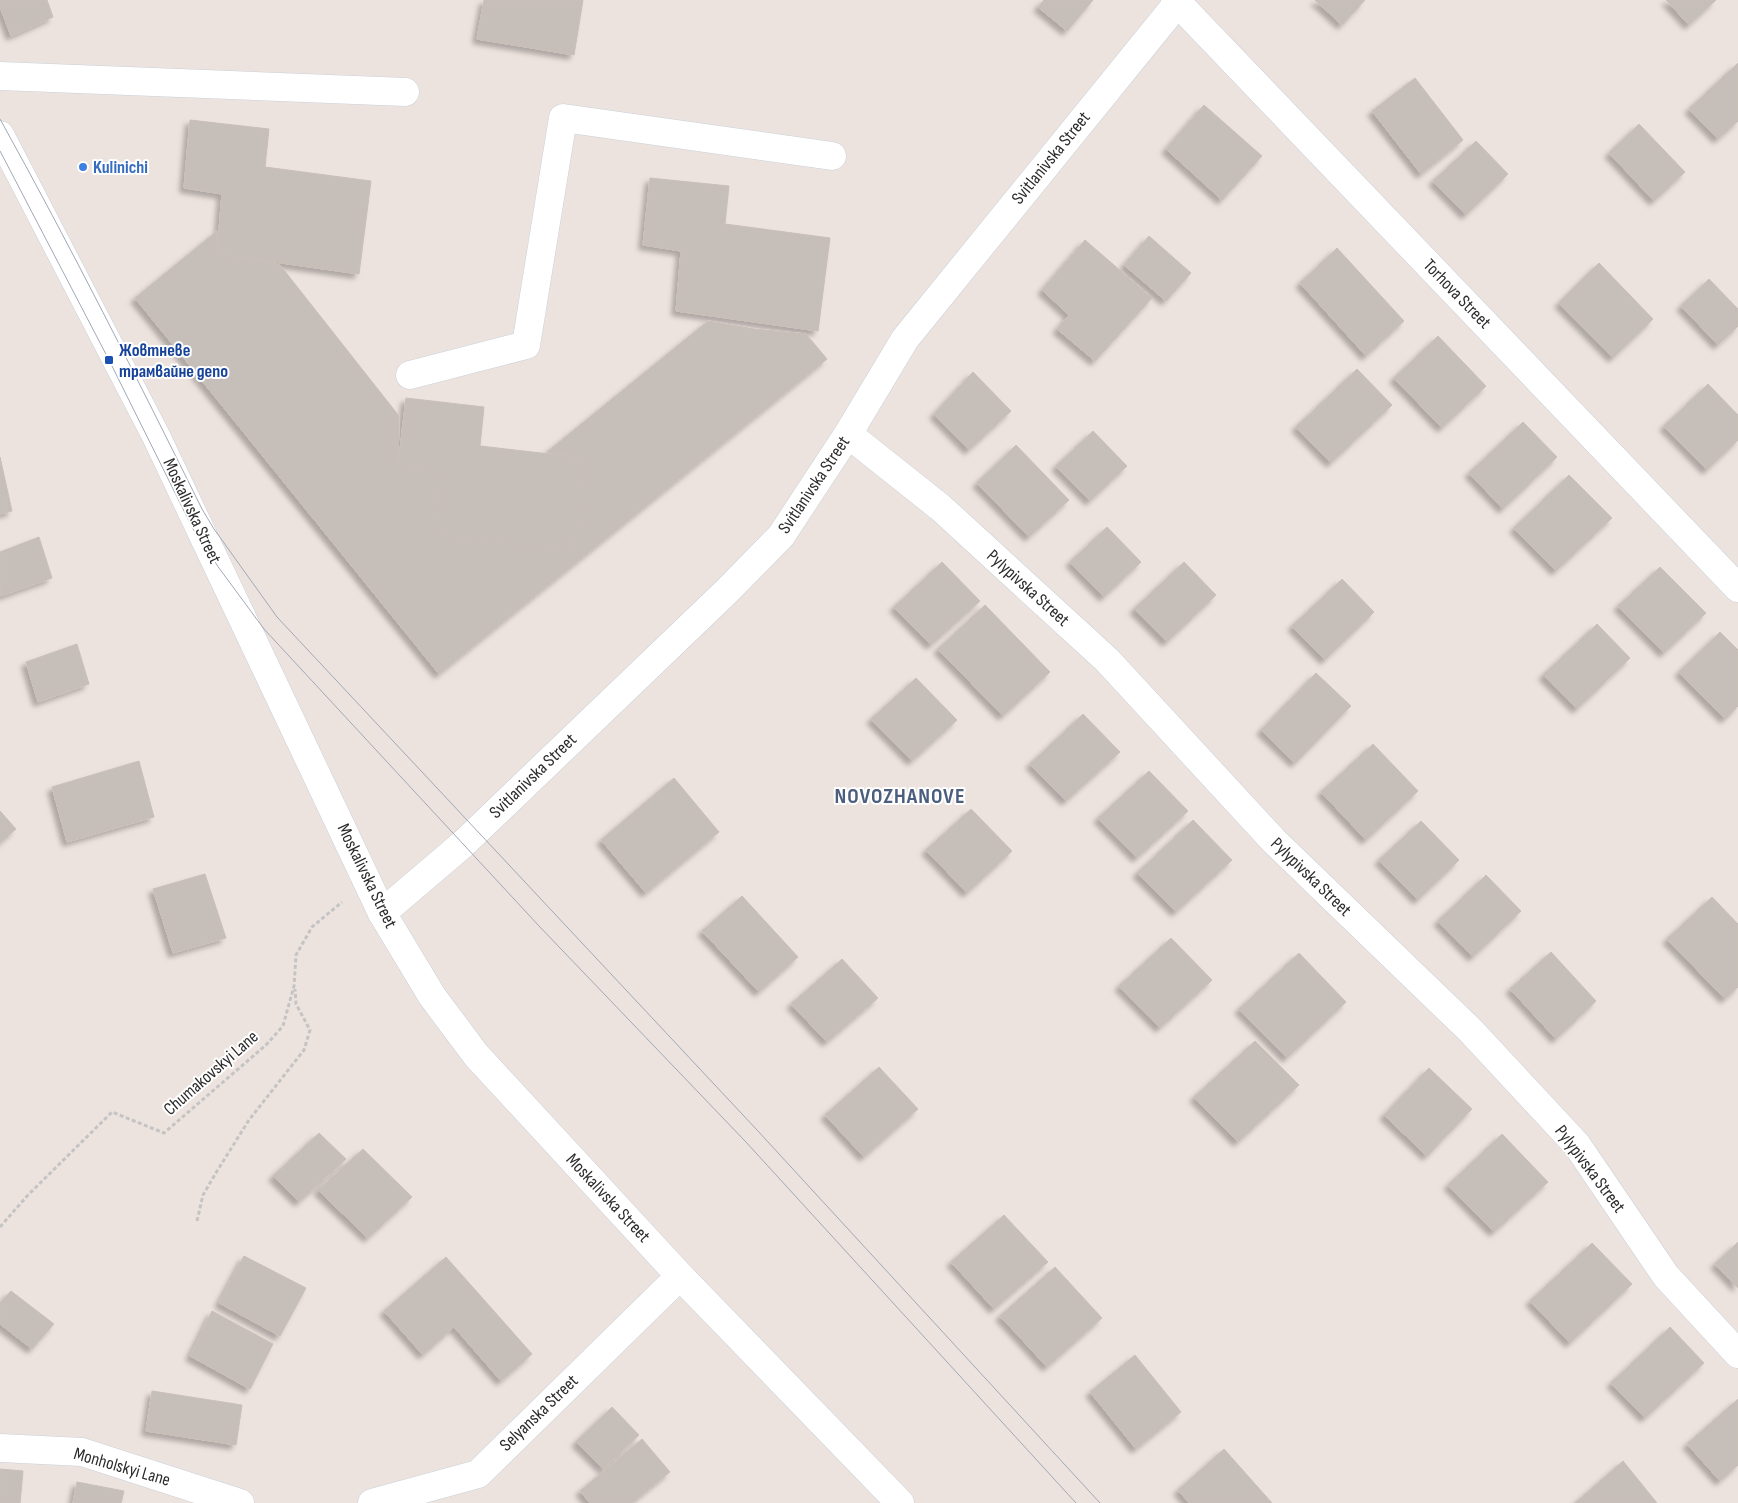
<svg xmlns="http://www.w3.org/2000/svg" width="1738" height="1503" font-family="'Sofia Sans Condensed',sans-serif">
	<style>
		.building { fill: #c6bfb9; stroke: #c9bfb7; filter: url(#shadow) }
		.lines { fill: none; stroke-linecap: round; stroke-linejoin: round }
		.minor-casing { stroke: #c9d0d9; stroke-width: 29 }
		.path { stroke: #c4c4c4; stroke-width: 3; stroke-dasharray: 4 2.5; stroke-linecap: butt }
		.minor { stroke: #fff; stroke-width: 28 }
		.tram { stroke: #a0a8b6; stroke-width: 1 }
		.shop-dot { fill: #3f7fe0; stroke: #fff; stroke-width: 2 }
		.transit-dot { fill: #1a4fb4; stroke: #fff; stroke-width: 2 }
		.labels { text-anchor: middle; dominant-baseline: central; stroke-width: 4; stroke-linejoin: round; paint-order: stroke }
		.street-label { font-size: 18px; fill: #2c2c2c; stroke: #fff }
		.shop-label { font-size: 18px; font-weight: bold; fill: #366cbe; stroke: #fff; text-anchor: start }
		.transit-label { font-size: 18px; font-weight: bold; fill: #164399; stroke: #fff; text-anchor: start }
		.district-label { font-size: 22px; font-weight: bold; letter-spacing: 1px; fill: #4b5e7d; stroke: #fff }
	</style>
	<defs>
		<filter id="shadow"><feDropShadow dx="-4.5" dy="4.5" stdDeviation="2.5" flood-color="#0004"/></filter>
	</defs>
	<rect width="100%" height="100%" fill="#ede3de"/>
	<g class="building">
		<path d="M0,0H47L53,17L11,36L0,7Z"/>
		<path d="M484,0H583L574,55L477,39Z"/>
		<path d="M1044,0H1093L1067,31L1038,7Z"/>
		<path d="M1315,0H1365L1342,25Z"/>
		<path d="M1666,0H1716L1689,25Z"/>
		<path d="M1738,63V121L1718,139L1689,109Z"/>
		<path d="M1415,78L1463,140L1421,174L1372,111Z"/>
		<path d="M1204,105L1262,156L1222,200L1166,149Z"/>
		<path d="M190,120L269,129L265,167L371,181L359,274L217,254L222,194L184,188Z"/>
		<path d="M1639,124L1685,172L1654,201L1609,153Z"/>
		<path d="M1476,141L1508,174L1466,215L1433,181Z"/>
		<path d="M650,178L729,186L725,224L830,238L818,331L676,311L681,251L643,245Z"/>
		<path d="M217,231V254L280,265L399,416L398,467L438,471L431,533L574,551L585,458L547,452L708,321L754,329L806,334L827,359L439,674L135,298Z"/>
		<path d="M1149,236L1191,273L1166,301L1124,265Z"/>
		<path d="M1085,240L1152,298L1095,361L1057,329L1069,315L1042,290Z"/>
		<path d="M1337,248L1404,321L1366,356L1300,283Z"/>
		<path d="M1599,263L1653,319L1613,358L1559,303Z"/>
		<path d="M1709,279L1738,309V326L1718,345L1681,306Z"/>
		<path d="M1438,336L1486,386L1442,428L1394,378Z"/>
		<path d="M1357,369L1392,405L1331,463L1296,427Z"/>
		<path d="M973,372L1011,411L969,450L934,414Z"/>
		<path d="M1708,384L1738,415V440L1707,470L1664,426Z"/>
		<path d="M406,398L484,407L480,446L585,458L574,551L431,533L438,471L398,467Z"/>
		<path d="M1523,422L1557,457L1503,509L1469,473Z"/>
		<path d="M1093,431L1127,466L1090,501L1056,466Z"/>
		<path d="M1016,445L1069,500L1029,537L977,483Z"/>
		<path d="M0,457L12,511L0,514Z"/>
		<path d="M1569,475L1612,518L1556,571L1514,528Z"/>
		<path d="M1107,527L1141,562L1104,597L1070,562Z"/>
		<path d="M39,537L52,578L1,596L0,552Z"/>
		<path d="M942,562L980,601L931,645L894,607Z"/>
		<path d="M1184,562L1216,595L1167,642L1134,609Z"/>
		<path d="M1660,567L1706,613L1664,653L1618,606Z"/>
		<path d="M1342,579L1374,612L1325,660L1292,626Z"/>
		<path d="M985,605L1050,672L1003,716L938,649Z"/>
		<path d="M1597,624L1630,658L1577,709L1543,675Z"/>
		<path d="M1720,632L1738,650V706L1725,719L1679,672Z"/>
		<path d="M77,644L89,684L38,702L26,662Z"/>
		<path d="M1316,673L1351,706L1295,763L1261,730Z"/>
		<path d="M916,678L957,720L912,761L871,719Z"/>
		<path d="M1083,714L1120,752L1066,801L1030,764Z"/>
		<path d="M1373,744L1418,791L1366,840L1321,792Z"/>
		<path d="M139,761L154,817L67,842L52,787Z"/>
		<path d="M1149,771L1188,811L1137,858L1098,818Z"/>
		<path d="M674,778L719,832L646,893L601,840Z"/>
		<path d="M971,809L1012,851L967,893L926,850Z"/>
		<path d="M0,811L16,829L0,843Z"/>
		<path d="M1193,820L1232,860L1176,912L1137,873Z"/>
		<path d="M1421,821L1459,860L1418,900L1379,860Z"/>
		<path d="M205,874L226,938L173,953L153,889Z"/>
		<path d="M1486,875L1521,911L1473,957L1438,921Z"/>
		<path d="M742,896L798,957L759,992L702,931Z"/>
		<path d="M1712,897L1738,924V987L1725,999L1667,939Z"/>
		<path d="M1171,938L1212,980L1160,1028L1119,986Z"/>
		<path d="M1551,952L1596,1001L1556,1039L1510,989Z"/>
		<path d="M1299,953L1346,1002L1287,1058L1239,1009Z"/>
		<path d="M842,959L878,998L827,1042L791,1004Z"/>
		<path d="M1255,1041L1299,1085L1238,1142L1194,1097Z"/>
		<path d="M879,1067L918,1109L864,1157L825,1115Z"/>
		<path d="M1429,1068L1472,1109L1427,1156L1384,1115Z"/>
		<path d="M319,1133L346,1159L299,1202L273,1176Z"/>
		<path d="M1502,1134L1548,1182L1494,1232L1448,1185Z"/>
		<path d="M363,1149L412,1197L368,1238L318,1190Z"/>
		<path d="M1004,1215L1048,1262L994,1309L951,1262Z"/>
		<path d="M1738,1242V1288L1715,1264Z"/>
		<path d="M1592,1243L1632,1284L1570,1343L1530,1301Z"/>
		<path d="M244,1256L306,1288L280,1336L219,1303Z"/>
		<path d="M446,1257L532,1354L501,1381L454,1327L423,1355L384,1311Z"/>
		<path d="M1055,1267L1102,1318L1047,1367L1000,1316Z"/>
		<path d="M11,1291L54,1324L32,1349L0,1324V1303Z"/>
		<path d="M212,1311L273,1344L250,1389L190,1356Z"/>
		<path d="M1670,1327L1704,1363L1645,1418L1611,1383Z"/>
		<path d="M1135,1355L1181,1412L1136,1449L1090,1392Z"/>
		<path d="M152,1391L242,1405L236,1445L146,1431Z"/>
		<path d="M1738,1399V1465L1720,1481L1687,1444Z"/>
		<path d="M612,1407L639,1435L603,1469L576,1442Z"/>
		<path d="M642,1439L670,1472L632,1503H590L580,1491Z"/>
		<path d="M1224,1449L1272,1503H1189L1178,1490Z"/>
		<path d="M1623,1461L1657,1503H1575Z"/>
		<path d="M0,1469L23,1471L20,1503H0Z"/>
		<path d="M77,1482L124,1491L121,1503H73Z"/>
	</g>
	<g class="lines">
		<g class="minor-casing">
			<g id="minor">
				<path d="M1175,0L1738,588"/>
				<path d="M0,76L405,92"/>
				<path d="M0,135L156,436L382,913L432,996L476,1055L680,1276L900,1503"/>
				<path d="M410,375L526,345L563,118L832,156"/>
				<path d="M848,434L941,508L1107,660L1274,841L1471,1031L1577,1145L1666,1276L1738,1354"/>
				<path d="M382,913L463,844L728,590L781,536L848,434L905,339L1180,0"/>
				<path d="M0,1448L82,1452L240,1503"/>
				<path d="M372,1503L478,1474L680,1276"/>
			</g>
		</g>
		<g class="path">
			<path d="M197,1221L203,1195L217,1171L249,1120L304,1050L310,1030L296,1004L295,989"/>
			<path d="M0,1227L28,1195L112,1112L164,1133L266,1045L283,1026L294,986L296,955L312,927L342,902"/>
		</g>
		<use href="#minor" class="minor"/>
		<g class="tram">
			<path d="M0,119C71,247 137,378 202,509L214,529L277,617L757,1130L1100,1503"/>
			<path d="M0,151L109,360L193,529L219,568L264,629L539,926L745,1141L1076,1503"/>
		</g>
	</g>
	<circle class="shop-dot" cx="83" cy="167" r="5"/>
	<rect class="transit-dot" x="104" y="355" width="10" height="10" rx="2.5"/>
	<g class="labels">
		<g class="street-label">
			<text transform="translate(1051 158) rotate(-51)">Svitlanivska Street</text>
			<text transform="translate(1457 294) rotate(46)">Torhova Street</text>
			<text transform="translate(814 485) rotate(-56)">Svitlanivska Street</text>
			<text transform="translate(192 511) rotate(65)">Moskalivska Street</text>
			<text transform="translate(1028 588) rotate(42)">Pylypivska Street</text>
			<text transform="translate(533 776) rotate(-44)">Svitlanivska Street</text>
			<text transform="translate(367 876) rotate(64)">Moskalivska Street</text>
			<text transform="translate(1311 877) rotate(44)">Pylypivska Street</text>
			<text transform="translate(211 1073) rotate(-41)">Chumakovskyi Lane</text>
			<text transform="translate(1590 1169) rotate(53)">Pylypivska Street</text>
			<text transform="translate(608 1198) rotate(47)">Moskalivska Street</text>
			<text transform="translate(539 1413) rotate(-44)">Selyanska Street</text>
			<text transform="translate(122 1467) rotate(16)">Monholskyi Lane</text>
		</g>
		<g class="shop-label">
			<text x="93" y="167">Kulinichi</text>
		</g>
		<g class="transit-label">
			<text x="119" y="350">Жовтневе<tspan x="119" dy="21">трамвайне депо</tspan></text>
		</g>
		<g class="district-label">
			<text x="900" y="796">NOVOZHANOVE</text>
		</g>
	</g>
</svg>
